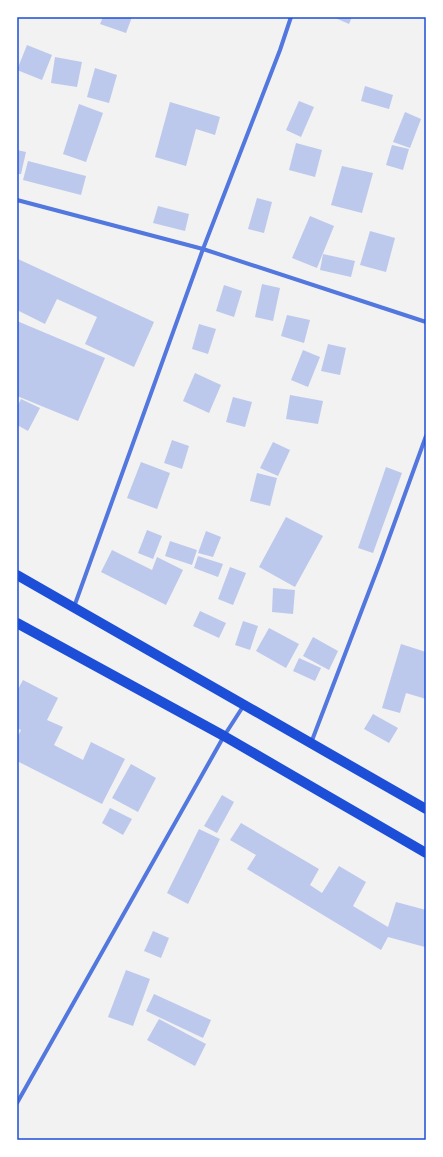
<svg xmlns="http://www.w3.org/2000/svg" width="443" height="1157" font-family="'Roboto Condensed',sans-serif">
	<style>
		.building { fill: #bdc9ec }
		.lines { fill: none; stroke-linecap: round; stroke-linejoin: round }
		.minor { stroke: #5277de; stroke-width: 4 }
		.primary { stroke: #1d4ed8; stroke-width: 10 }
		.neatline { fill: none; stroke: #1d4ed8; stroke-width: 1.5 }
	</style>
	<rect width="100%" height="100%" fill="#f2f2f2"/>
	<g class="building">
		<path d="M103,17H132L126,33L100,24Z"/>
		<path d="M333,17H352L349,24Z"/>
		<path d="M27,45L52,55L42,80L17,70Z"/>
		<path d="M55,57L82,62L77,87L51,83Z"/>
		<path d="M95,68L117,75L109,103L87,97Z"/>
		<path d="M365,86L393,95L389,109L361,101Z"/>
		<path d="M299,101L314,107L301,137L286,130Z"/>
		<path d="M170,102L220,117L215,135L196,129L186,166L155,157Z"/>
		<path d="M79,104L103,113L86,162L63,154Z"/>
		<path d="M405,112L421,119L410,148L393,142Z"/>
		<path d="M296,143L322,150L315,177L289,170Z"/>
		<path d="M392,145L409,149L403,170L386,165Z"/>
		<path d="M17,150L26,152L21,174H17Z"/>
		<path d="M28,161L86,176L81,195L23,180Z"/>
		<path d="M342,166L373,173L362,213L331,205Z"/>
		<path d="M257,198L272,202L264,233L248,229Z"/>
		<path d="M158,206L189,214L185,231L153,223Z"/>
		<path d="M310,216L334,226L317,268L292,258Z"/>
		<path d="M370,231L395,238L386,272L360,265Z"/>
		<path d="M323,254L355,261L351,277L320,270Z"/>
		<path d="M18,259L154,322L134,367L85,344L97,317L57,299L45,324L17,310Z"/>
		<path d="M262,284L280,288L273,321L255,317Z"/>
		<path d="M224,285L242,291L234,317L216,311Z"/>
		<path d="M287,315L310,320L304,343L281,336Z"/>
		<path d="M17,321L105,358L78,421L17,396Z"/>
		<path d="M199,324L216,329L208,354L192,349Z"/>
		<path d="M328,344L346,348L340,375L321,371Z"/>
		<path d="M303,350L320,357L308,387L291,380Z"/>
		<path d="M195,373L221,385L209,413L183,401Z"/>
		<path d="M290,395L323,401L318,424L286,419Z"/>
		<path d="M233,397L252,402L245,427L226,422Z"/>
		<path d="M21,399L40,408L28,431L17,425V407Z"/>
		<path d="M172,440L189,446L182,469L164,463Z"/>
		<path d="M273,442L290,450L278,476L260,468Z"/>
		<path d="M141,462L170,473L157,509L127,498Z"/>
		<path d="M386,467L402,473L373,553L358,548Z"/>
		<path d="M257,473L277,478L270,506L250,501Z"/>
		<path d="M286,517L323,536L295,587L259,567Z"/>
		<path d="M147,530L162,536L153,559L138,553Z"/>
		<path d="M206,531L221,537L213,557L198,553Z"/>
		<path d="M170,541L197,550L192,565L165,556Z"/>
		<path d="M112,550L152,570L157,557L183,570L166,605L101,572Z"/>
		<path d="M198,556L223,564L218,577L194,568Z"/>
		<path d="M230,567L246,573L233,605L218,599Z"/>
		<path d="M273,588L295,590L293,614L272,612Z"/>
		<path d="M200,611L226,623L219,638L193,626Z"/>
		<path d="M243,621L258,626L250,650L235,645Z"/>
		<path d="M269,628L299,644L286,668L256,651Z"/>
		<path d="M313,637L338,651L329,670L303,656Z"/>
		<path d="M401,644L426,652V699L406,693L400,713L382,708Z"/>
		<path d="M299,658L321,668L315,681L293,671Z"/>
		<path d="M23,680L58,698L47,720L63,727L54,745L83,760L91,742L125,759L102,804L17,761V738L21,730L17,728V691Z"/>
		<path d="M373,714L398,728L389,743L364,729Z"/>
		<path d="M131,764L156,778L138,812L112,798Z"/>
		<path d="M222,795L234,802L217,833L204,826Z"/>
		<path d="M110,808L132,819L123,835L102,823Z"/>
		<path d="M241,823L319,869L310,885L322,893L339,866L366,882L353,906L388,927L396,902L426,910V942L425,947L388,937L381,950L247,869L256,855L230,840Z"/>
		<path d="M199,829L220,839L188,904L167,893Z"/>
		<path d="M153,931L169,938L161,958L144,951Z"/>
		<path d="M126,970L150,979L133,1026L108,1017Z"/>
		<path d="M154,994L211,1020L203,1038L146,1011Z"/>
		<path d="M159,1019L206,1044L195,1066L147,1040Z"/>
	</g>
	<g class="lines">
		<g class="minor">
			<path d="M17,200L203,249L426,322"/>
			<path d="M74,607L203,249L280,50L291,17"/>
			<path d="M311,743L381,560L426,436"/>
			<path d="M17,1103L224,736L244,705"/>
		</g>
		<g class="primary">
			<path d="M17,575L426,809"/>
			<path d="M17,623L224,736L426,853"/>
		</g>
	</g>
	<rect width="443" height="1157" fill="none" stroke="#ffffff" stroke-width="36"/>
	<rect x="18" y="18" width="407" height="1121" class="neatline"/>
</svg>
